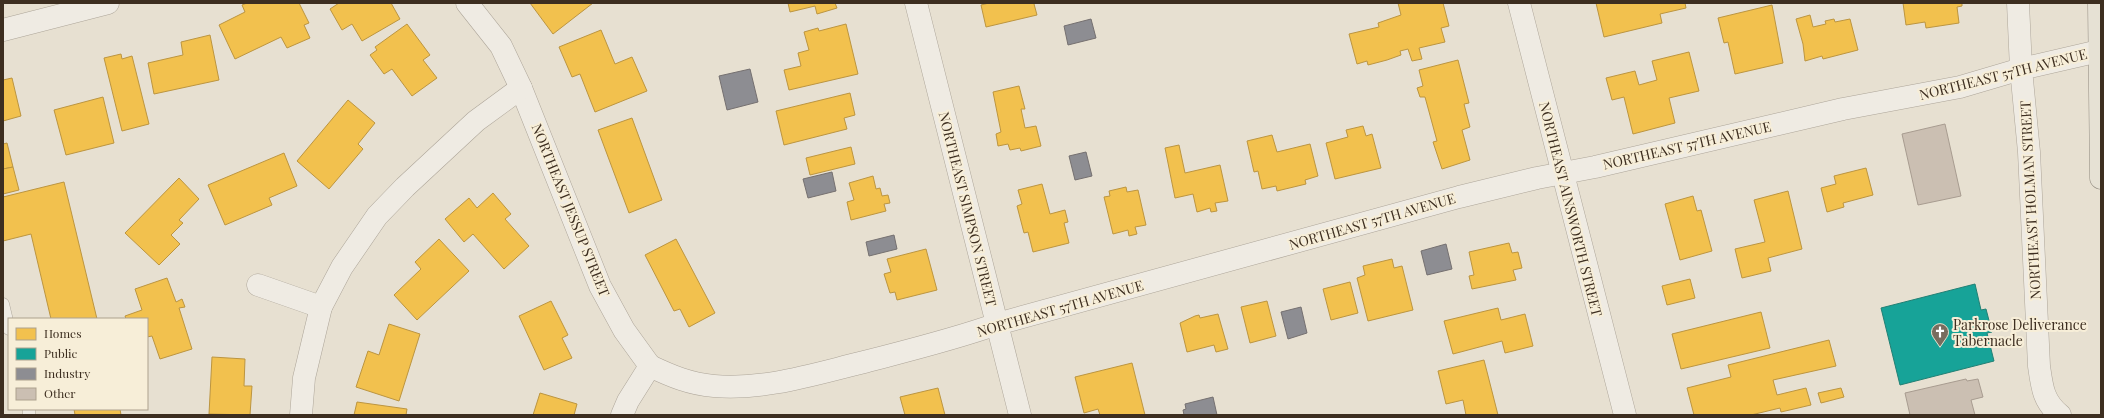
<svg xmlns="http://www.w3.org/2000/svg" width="2104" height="418" font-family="'Playfair Display',serif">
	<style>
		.homes { fill: #f2c14e; stroke: #bc9540 }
		.public { fill: #17a398; stroke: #228074 }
		.industry { fill: #8d8d92; stroke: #757070 }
		.building { fill: #cbbfb2; stroke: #a89c90 }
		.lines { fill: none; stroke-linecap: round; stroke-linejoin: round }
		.service-casing { stroke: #ada599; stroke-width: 13 }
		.minor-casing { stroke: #ada599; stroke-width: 23 }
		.primary-casing { stroke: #928b80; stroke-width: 23 }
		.service { stroke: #efebe3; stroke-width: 12 }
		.minor { stroke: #efebe3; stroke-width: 22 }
		.primary { stroke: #e6e1d4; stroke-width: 22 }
		.labels { text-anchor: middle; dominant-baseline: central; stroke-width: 4; stroke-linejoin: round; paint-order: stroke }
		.street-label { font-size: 14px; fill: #3d2e20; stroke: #f7eed8 }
		.poi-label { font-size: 14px; fill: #3d2e20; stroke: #f7eed8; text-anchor: start }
	</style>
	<rect width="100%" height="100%" fill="#e7e0d1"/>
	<g class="homes">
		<path d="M247,3H299L309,23L304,25L310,38L287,48L281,37L235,59L219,25L245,12L242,5Z"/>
		<path d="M339,3H391L400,19L362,41L352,24L342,30L330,9Z"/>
		<path d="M530,3H593L553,34Z"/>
		<path d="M788,3H835L837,8L817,14L815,6L790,12Z"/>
		<path d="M989,3H1036L1034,4L1037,15L986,27L981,5Z"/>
		<path d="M1398,3H1443L1449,26L1441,28L1445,42L1419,48L1422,59L1412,61L1408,49L1400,51L1401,55L1387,60L1368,65L1367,61L1357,64L1349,34L1379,27L1378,23L1401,15Z"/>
		<path d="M1596,3H1685L1686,8L1660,14L1662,23L1604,37Z"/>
		<path d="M1903,3H1962V6L1957,7L1959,23L1926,28L1925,22L1906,25Z"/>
		<path d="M1772,5L1783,63L1735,74L1728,42L1724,43L1718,18Z"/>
		<path d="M1810,15L1813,27L1826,24L1825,21L1834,19L1835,22L1850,19L1858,50L1823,59L1822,56L1805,61L1803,44L1796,19Z"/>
		<path d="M407,24L430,55L423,60L437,78L412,96L392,69L384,74L370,55L377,50L375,47Z"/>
		<path d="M846,24L858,74L789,90L784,70L801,66L798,53L809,50L804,32L818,28L819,31Z"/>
		<path d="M601,30L615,64L632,57L647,91L595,112L580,74L572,77L559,47Z"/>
		<path d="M210,35L219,80L154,94L148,63L183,55L181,42Z"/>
		<path d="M1689,52L1699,91L1669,98L1675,123L1633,134L1624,97L1612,100L1606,78L1635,71L1639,85L1657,80L1652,61Z"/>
		<path d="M121,54L122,59L132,56L149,124L122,131L104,58Z"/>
		<path d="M1458,60L1469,103L1464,104L1470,127L1462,130L1470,160L1442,169L1433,142L1437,141L1425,97H1420L1417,88L1423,86L1419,70Z"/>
		<path d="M12,78L21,116L3,121V80Z"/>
		<path d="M1019,86L1025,109H1021L1025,128L1036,126L1041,146L1021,151L1020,148L1010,150L1008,144L998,146L996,134L1001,132L993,92Z"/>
		<path d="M850,93L855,115L844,118L847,129L784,145L776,111Z"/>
		<path d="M103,97L114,143L66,155L54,110Z"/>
		<path d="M348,100L375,123L358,144L363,149L329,189L297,161Z"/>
		<path d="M632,118L662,200L629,213L598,130Z"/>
		<path d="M1363,126L1366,136L1372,134L1381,168L1335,179L1326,143L1348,137L1346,130Z"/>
		<path d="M1272,135L1277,152L1310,144L1318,176L1305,180L1306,184L1277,191L1276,186L1262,189L1258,171L1254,172L1247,141Z"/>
		<path d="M7,143L13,167L3,169V144Z"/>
		<path d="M1179,145L1185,173L1220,165L1228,201L1215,203L1217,211L1211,212L1210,208L1197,212L1193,194L1175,198L1165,148Z"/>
		<path d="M851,147L855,164L810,175L806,158Z"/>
		<path d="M284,153L297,186L269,198L272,205L225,225L208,185Z"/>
		<path d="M13,167L19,190L3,194V169Z"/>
		<path d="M1866,168L1873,195L1843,203L1844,207L1827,212L1821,188L1836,184L1834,176Z"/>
		<path d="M873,176L876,189L880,188L882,196L888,195L890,203L884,204L886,211L851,220L847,202L854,200L849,183Z"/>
		<path d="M179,178L199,199L179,220L183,223L171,235L180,244L159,265L125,233Z"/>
		<path d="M64,182L97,319H51L31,234L3,241V197Z"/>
		<path d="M1042,184L1050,214L1065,210L1068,222L1064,223L1069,243L1033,252L1028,232L1024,233L1017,206L1022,204L1018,190Z"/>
		<path d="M1126,187L1127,192L1138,190L1146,225L1135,227L1137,234L1129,236L1128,230L1113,234L1104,197L1110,196L1109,191Z"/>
		<path d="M1788,191L1802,249L1768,258L1771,271L1742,278L1735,249L1765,242L1754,200Z"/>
		<path d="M493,193L511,214L505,219L529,246L504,269L473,234L464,242L445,219L469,198L477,208Z"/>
		<path d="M1693,196L1697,211L1701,210L1712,251L1680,260L1665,204Z"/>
		<path d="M439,239L469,271L417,320L394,295L421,269L415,262Z"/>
		<path d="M676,239L715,313L689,327L680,309L674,311L645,255Z"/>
		<path d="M1509,243L1512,253L1518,252L1522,268L1513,270L1516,280L1472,289L1469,276L1474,275L1469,252Z"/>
		<path d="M926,249L937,290L897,300L895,292L890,293L884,274L891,272L887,259Z"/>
		<path d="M1392,259L1394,268L1402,266L1413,310L1368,321L1357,278L1365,275L1363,266Z"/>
		<path d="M167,278L176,302L182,299L185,307L179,308L192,349L160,359L152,336L147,337V319H126L125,316L142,310L135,289Z"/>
		<path d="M1690,279L1695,298L1667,305L1662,286Z"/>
		<path d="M1350,282L1358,313L1331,320L1323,289Z"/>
		<path d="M551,301L568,335L562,338L572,358L544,370L519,316Z"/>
		<path d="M1267,301L1276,336L1250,343L1241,307Z"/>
		<path d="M1498,308L1501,320L1525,314L1533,346L1505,353L1502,341L1453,354L1444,321Z"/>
		<path d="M1761,312L1770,348L1681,369L1672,334Z"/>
		<path d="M1218,314L1228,349L1216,352L1214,345L1187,352L1180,323L1195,316L1199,315L1200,318Z"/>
		<path d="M389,324L420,334L399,401L356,387L368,351L379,355Z"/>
		<path d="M1829,340L1836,366L1773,380L1777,395L1806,388L1811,405L1781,412L1780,408L1751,415H1694L1687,388L1731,377L1728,365Z"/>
		<path d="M212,357L245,359L244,386H252L250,415L209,414Z"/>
		<path d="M1484,360L1498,415H1466L1463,400L1446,404L1438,371Z"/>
		<path d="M1132,363L1145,415H1100L1098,409L1084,413L1075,377Z"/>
		<path d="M938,388L945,415H905L900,397Z"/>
		<path d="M1841,388L1844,397L1821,403L1818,393Z"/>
		<path d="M540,393L577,404L574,415H533Z"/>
		<path d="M357,402L407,409L406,415H354Z"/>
		<path d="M74,409H120L121,415H75Z"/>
	</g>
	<path class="public" d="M1975,284L1981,310L1986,309L1992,332L1987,333L1994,361L1900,385L1881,308Z"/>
	<g class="industry">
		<path d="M1091,19L1096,38L1068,45L1064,26Z"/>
		<path d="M750,69L758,102L727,110L719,76Z"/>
		<path d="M1086,152L1092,176L1075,180L1069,156Z"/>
		<path d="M832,172L836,191L808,198L803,179Z"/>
		<path d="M894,235L897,249L869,256L866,242Z"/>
		<path d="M1446,244L1452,269L1427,275L1421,251Z"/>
		<path d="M1301,307L1307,333L1288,339L1281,312Z"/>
		<path d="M1213,397L1217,415H1184L1183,410L1186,409L1185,404Z"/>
	</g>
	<g class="building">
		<path d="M1945,124L1961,196L1918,205L1902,134Z"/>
		<path d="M1966,379L1967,381L1978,379L1983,397L1971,400L1975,415H1910L1905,393Z"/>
	</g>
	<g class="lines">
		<g class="service-casing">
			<g id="service">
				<path d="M3,304L9,329"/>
				<path d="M29,409V415"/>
			</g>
		</g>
		<g class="minor-casing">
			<g id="minor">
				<path d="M467,3L501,46L521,88L600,286L624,330L650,366L628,401L622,415"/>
				<path d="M916,3L1020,415"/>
				<path d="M1519,3L1625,415"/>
				<path d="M2018,3L2021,69L2029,152L2039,366C2042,387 2043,401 2060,415"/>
				<path d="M3,30L108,3"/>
				<path d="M258,285L321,307"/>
				<path d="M650,366C671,376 690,384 714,386C764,390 811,375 860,363C906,351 952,340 997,324L1459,197L1537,178L1595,167L1843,109L1960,87L2021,69L2099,51"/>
				<path d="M301,415L304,378L321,307L342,267L377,216L405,187L476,121L521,88"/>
			</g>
		</g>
		<g class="primary-casing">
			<path id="primary" d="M2099,3L2101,178"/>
		</g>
		<use href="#service" class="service"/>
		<use href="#minor" class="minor"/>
		<use href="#primary" class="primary"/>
	</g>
	<defs>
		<g id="church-pin" transform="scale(0.9)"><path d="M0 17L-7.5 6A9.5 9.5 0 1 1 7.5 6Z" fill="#786c5e" stroke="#f7eed8"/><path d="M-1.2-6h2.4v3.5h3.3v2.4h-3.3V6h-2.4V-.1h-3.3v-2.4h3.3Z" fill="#fff"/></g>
	</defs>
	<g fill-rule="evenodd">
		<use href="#church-pin" x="1940" y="332"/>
	</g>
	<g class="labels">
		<g class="street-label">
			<text transform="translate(2003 74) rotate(-14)">NORTHEAST 57TH AVENUE</text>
			<text transform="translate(1687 145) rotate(-13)">NORTHEAST 57TH AVENUE</text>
			<text transform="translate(2030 200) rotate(-93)">NORTHEAST HOLMAN STREET</text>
			<text transform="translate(968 209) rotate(76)">NORTHEAST SIMPSON STREET</text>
			<text transform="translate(1571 209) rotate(76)">NORTHEAST AINSWORTH STREET</text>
			<text transform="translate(571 210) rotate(68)">NORTHEAST JESSUP STREET</text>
			<text transform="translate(1372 221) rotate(-16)">NORTHEAST 57TH AVENUE</text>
			<text transform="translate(1060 308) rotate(-16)">NORTHEAST 57TH AVENUE</text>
		</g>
		<g class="poi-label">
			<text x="1953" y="324">Parkrose Deliverance<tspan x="1953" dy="16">Tabernacle</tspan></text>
		</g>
	</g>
	<rect width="2104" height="418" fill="none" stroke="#3d2e20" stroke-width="8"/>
	<rect x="8" y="318" width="140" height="92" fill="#f7eed8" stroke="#ada18e"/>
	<rect x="16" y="328" width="20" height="12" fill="#f2c14e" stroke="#ada18e"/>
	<text x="44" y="338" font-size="12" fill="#3d2e20">Homes</text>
	<rect x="16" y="348" width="20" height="12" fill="#17a398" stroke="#ada18e"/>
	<text x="44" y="358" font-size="12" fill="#3d2e20">Public</text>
	<rect x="16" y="368" width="20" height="12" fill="#8d8d92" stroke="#ada18e"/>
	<text x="44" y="378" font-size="12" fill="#3d2e20">Industry</text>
	<rect x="16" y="388" width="20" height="12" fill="#cbbfb2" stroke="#ada18e"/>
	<text x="44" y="398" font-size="12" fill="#3d2e20">Other</text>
</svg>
